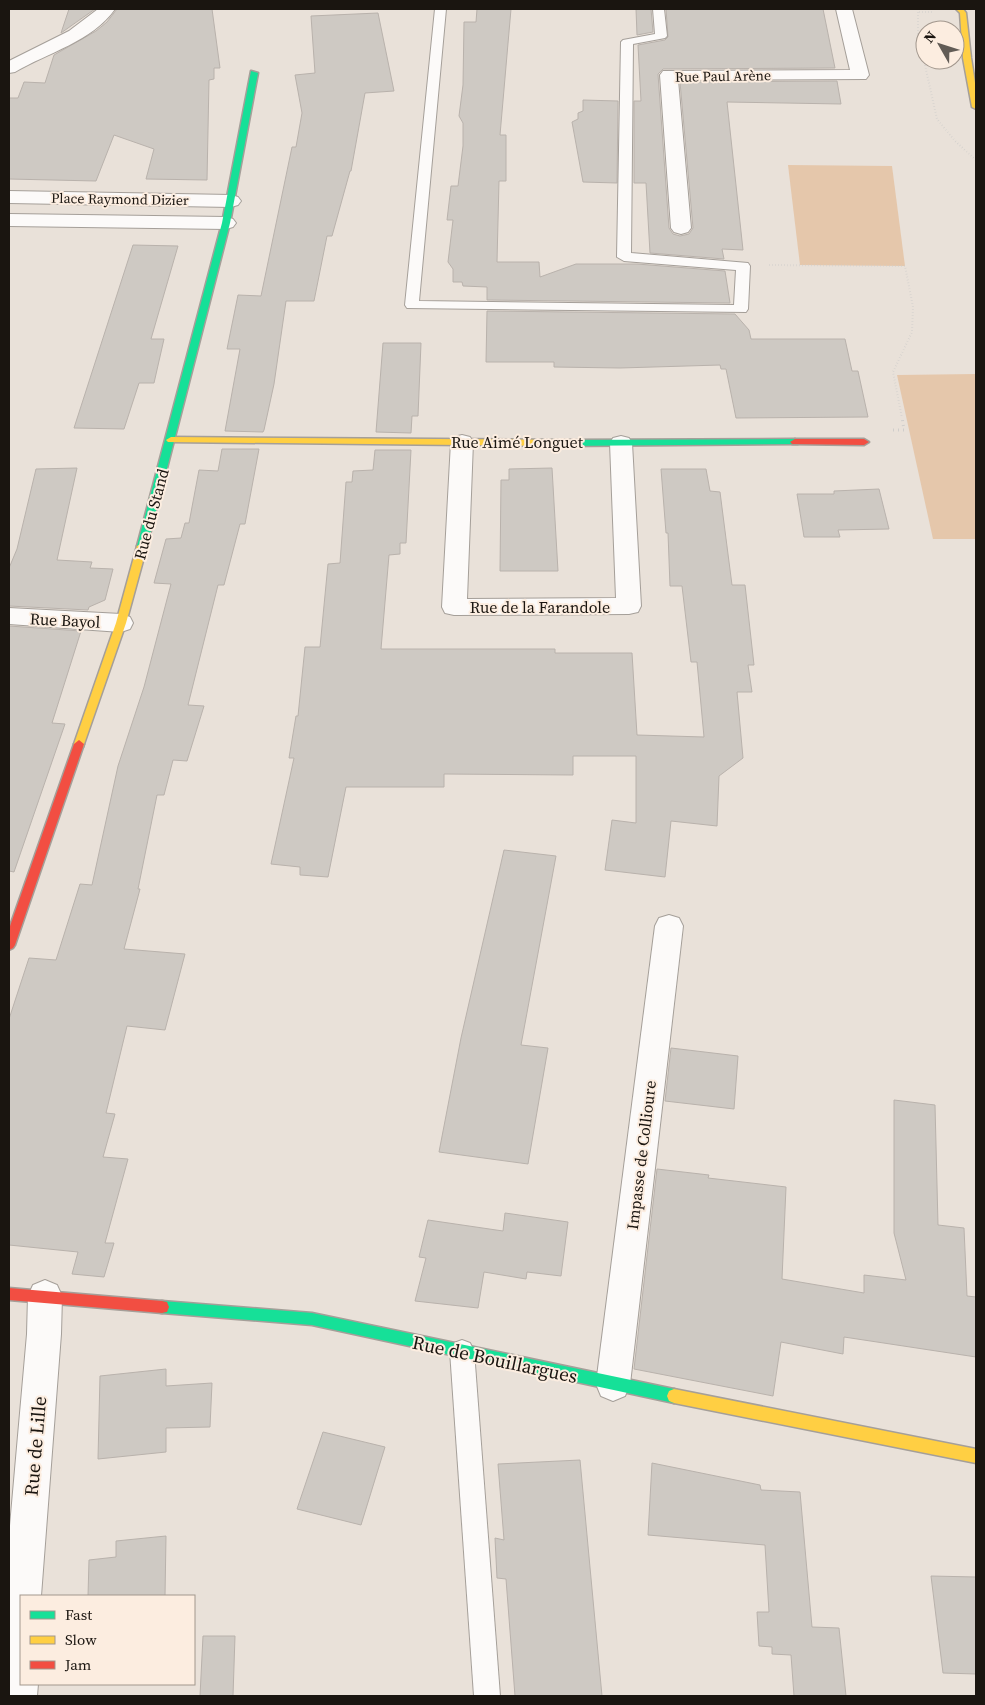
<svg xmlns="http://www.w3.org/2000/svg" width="985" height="1705" font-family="'Source Serif 4',serif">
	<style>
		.green { fill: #e5c7ab }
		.building { fill: #cec9c3; stroke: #b9b2ac }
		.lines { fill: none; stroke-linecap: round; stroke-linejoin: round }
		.lane-casing { stroke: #a59f99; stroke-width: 2 }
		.street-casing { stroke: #a59f99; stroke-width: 2 }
		.fast-casing { stroke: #a59f99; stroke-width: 3 }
		.slow-casing { stroke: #a59f99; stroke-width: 3 }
		.jam-casing { stroke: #a59f99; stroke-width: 3 }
		.path-far1 { stroke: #cfcdcb; stroke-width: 2; stroke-dasharray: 0.5 2.5; stroke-linecap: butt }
		.path { stroke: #cfcdcb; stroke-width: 3; stroke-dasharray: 1 4; stroke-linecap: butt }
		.lane { fill: #fcfaf9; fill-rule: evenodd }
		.street { fill: #fcfaf9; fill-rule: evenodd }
		.fast { fill: #16e098; fill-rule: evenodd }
		.slow { fill: #ffcf43; fill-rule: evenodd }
		.jam { fill: #f24e42; fill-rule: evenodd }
		.labels { text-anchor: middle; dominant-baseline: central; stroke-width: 4; stroke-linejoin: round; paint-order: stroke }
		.far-street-label { font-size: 14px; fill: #1a1510; stroke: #fcede0 }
		.street-label { font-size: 16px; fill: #1a1510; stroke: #fcede0 }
		.near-street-label { font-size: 19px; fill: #1a1510; stroke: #fcede0 }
	</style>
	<rect width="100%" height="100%" fill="#e9e1d9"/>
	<g class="green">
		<path d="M788,165L892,166L905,266L800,265Z"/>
		<path d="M976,374V539H933L897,375Z"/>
	</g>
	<g class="building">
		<path d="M69,9H95L61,33Z"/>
		<path d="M117,9H212L220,68H214V79L209,80L207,180L146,179L154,149L114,135L96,181L9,179V98H18L24,82L45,83L54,55L96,31L107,22Z"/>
		<path d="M477,9H511L500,135H506V181H499L497,262H539L540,277L576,264H637L725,271L730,303L487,300V287L463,286L462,282H453V269L448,262L453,220H447L451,186H458L463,146V123L459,116L463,85L464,22H476Z"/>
		<path d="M636,9H651L653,32L637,35Z"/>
		<path d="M666,9H823L835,68L663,69L658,74L669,228L673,234L680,236L689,234L693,228L680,82L837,81L841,104L727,102L743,250L722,249L724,259L650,253L646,183H634V101H641L638,45L665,40L668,37Z"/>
		<path d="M378,13L394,91L365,93L351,171H350L332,236H327L314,301H286L274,384L264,430L263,432L225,431L240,349H227L238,295L261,296L292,147H296L302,113L295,75L315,73L311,16Z"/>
		<path d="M583,100L618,101L617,183L583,182L572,122L578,119V113L583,111Z"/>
		<path d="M133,245L178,246L151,339H164L154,383H139L124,429L74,428Z"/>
		<path d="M487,311L735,314L749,330L751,339H845L852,371H858L868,417L736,418L726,369H721L720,365L620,368L554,367V362H486Z"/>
		<path d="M383,343H421L418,416H412L411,433L376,432Z"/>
		<path d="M222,449H259L245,524H240L224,585H218L188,705L204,706L187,761L173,760L164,795H157L138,889H140L124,949L185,954L165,1030L127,1026L106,1113L115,1114L103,1157L128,1159L105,1243H114L104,1277L72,1274L78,1252L9,1245V1019L29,958L56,960L80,884L92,885L118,766L144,687L171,584L154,583L166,539L181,538L185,523H189L199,470L218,471Z"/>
		<path d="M375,450H411L406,543H400V554L389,555L381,649H555V653H632L637,735L704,737L697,662H691L682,586H670L668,533H666L661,469H706L710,491L720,492L732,585H745L754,665H748L752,692H737L743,758L719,776L717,826L671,821L665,877L605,870L612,820L636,823V756H573V775L444,774V787H346L328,877L300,875V867L271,864L294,758H289L296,716H298L305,647H320L328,564L340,563L346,482H352L353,471L373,470Z"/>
		<path d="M77,468L57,560L92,562L90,568L113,569L105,600L89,607L88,610L9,606V568L17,549L36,469Z"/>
		<path d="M552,468L558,571H500L501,480H509V469Z"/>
		<path d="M879,489L889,529L838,530L840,537H804L797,494H834V491Z"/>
		<path d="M9,626L81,631L52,723L65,724L14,872L9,871Z"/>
		<path d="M504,850L556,856L521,1045L548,1048L528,1164L439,1152L461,1038Z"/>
		<path d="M671,1048L738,1056L734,1109L665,1101Z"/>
		<path d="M894,1100L935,1105L938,1225L964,1228L967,1296L976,1297V1357L844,1337L843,1354L781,1342L773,1396L634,1369L657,1169L709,1175L708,1178L786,1187L782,1279L864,1293V1275L906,1280L894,1233Z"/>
		<path d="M505,1213L568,1222L561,1276L527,1272L526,1279L484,1272L478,1308L415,1301L426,1258L419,1257L428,1220L503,1231Z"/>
		<path d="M166,1369V1386L212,1383L210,1427L166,1428V1452L98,1459L100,1376Z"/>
		<path d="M323,1432L385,1447L361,1525L297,1509Z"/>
		<path d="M580,1460L602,1696H515L506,1579L497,1578L495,1538L504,1540L498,1464Z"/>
		<path d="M652,1463L760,1485L761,1490L800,1492L812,1627L839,1628L846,1696H794L791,1655L772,1654V1647L759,1646L757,1612H769L765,1545L648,1535Z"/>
		<path d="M166,1536L165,1596H88L89,1560L116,1557V1541Z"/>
		<path d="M931,1576L976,1577V1674L943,1673Z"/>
		<path d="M203,1636H235L233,1696H200Z"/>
	</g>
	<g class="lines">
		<g class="lane-casing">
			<g id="lane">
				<path d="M435,9H446L419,301L734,305L736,270L624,261L617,257L621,42L623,40L655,34L653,9H664L667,36L665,38L633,44L631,253L748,263L750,266L748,309L746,312L407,308L405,305Z"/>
				<path d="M462,1340L470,1343L474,1351L500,1696H474L450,1351L454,1343Z"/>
			</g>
		</g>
		<g class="street-casing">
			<g id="street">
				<path d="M98,9H115C93,41 47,53 15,72L9,73V61L69,31Z"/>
				<path d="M836,9H852L869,75L866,79L678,80L691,228L688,232L681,234L674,232L671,228L660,75L663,71L850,70Z"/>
				<path d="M9,191L231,195L238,197L241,201L238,205L231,207L9,203Z"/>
				<path d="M9,214L226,217L233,219L236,223L233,227L226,229L9,226Z"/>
				<path d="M462,435L470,437L473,442L467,599L616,598L610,443L613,438L621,436L629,438L632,443L641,606L638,612L629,614L454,615L445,613L442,607L451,442L454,437Z"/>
				<path d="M9,608L121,614L130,617L133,623L130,629L121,632L9,624Z"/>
				<path d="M669,915L679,918L683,926L630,1384L625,1396L613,1401L601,1396L596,1384L655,926L659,918Z"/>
				<path d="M45,1280L57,1285L62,1296L61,1334L41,1596H21V1684H38L37,1696H9V1537L27,1334L28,1296L33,1285Z"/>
			</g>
		</g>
		<g class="fast-casing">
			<g id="fast">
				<path d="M251,71L258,73L230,223L147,546L142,549L137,546L222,223Z"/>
				<path d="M795,439L800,442L798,444L562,446L557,443L562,440Z"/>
				<path d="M162,1301L312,1313L674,1389L679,1391L681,1396L679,1401L674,1403L312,1325L162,1313L157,1312L155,1307L157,1302Z"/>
			</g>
		</g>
		<g class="slow-casing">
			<g id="slow">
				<path d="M956,9H963L966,13L971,58L976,89V109L972,107L963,58L960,13Z"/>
				<path d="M171,437L562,440L567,443L562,446L168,442L166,440Z"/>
				<path d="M142,543L147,546L126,623L84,744L83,747H75L74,744L116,623L137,546Z"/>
				<path d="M674,1389L976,1449V1463L674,1403L669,1401L667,1396L669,1391Z"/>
			</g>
		</g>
		<g class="jam-casing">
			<g id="jam">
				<path d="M795,439H864L869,442L864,445L792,444L790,442Z"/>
				<path d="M79,740L84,744L15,945L13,948L9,950V929L74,744Z"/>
				<path d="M9,1288L162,1301L167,1302L169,1307L167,1312L162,1313L9,1300Z"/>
			</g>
		</g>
		<g class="path-far1">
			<path d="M918,9V34L937,119L955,141L976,160"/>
			<path d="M919,12H932"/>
			<path d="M769,265L905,266L913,307L912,332L893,372L902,418"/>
		</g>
		<path class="path" d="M893,430H904L902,417"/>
		<use href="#lane" class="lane"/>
		<use href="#street" class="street"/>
		<use href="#fast" class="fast"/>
		<use href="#slow" class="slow"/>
		<use href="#jam" class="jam"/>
	</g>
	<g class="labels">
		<g class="far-street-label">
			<text transform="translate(723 76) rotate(-1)">Rue Paul Arène</text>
			<text transform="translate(120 199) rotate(1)">Place Raymond Dizier</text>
		</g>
		<g class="street-label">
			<text x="517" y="442">Rue Aimé Longuet</text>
			<text transform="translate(151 514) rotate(-75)">Rue du Stand</text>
			<text x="540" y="607">Rue de la Farandole</text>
			<text transform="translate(65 620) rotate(3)">Rue Bayol</text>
			<text transform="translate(641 1155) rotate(-83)">Impasse de Collioure</text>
		</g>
		<g class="near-street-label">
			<text transform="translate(495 1359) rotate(12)">Rue de Bouillargues</text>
			<text transform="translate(35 1446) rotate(-85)">Rue de Lille</text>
		</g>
	</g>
	<rect width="985" height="1705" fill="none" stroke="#1a1510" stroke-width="20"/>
	<rect x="20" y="1595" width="175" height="90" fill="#fcede0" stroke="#a2978d"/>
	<rect x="30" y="1611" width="25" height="8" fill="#16e098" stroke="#a2978d"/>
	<text x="65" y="1620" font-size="15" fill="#1a1510">Fast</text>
	<rect x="30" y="1636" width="25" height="8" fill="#ffcf43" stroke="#a2978d"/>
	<text x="65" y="1645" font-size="15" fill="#1a1510">Slow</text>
	<rect x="30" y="1661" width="25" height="8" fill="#f24e42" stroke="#a2978d"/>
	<text x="65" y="1670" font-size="15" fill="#1a1510">Jam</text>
	<g transform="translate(940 45) rotate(309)"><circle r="24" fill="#fcede0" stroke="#a2978d"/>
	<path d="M0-4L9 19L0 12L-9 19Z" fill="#625c56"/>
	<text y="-8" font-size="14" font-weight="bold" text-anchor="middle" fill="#1a1510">N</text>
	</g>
</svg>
